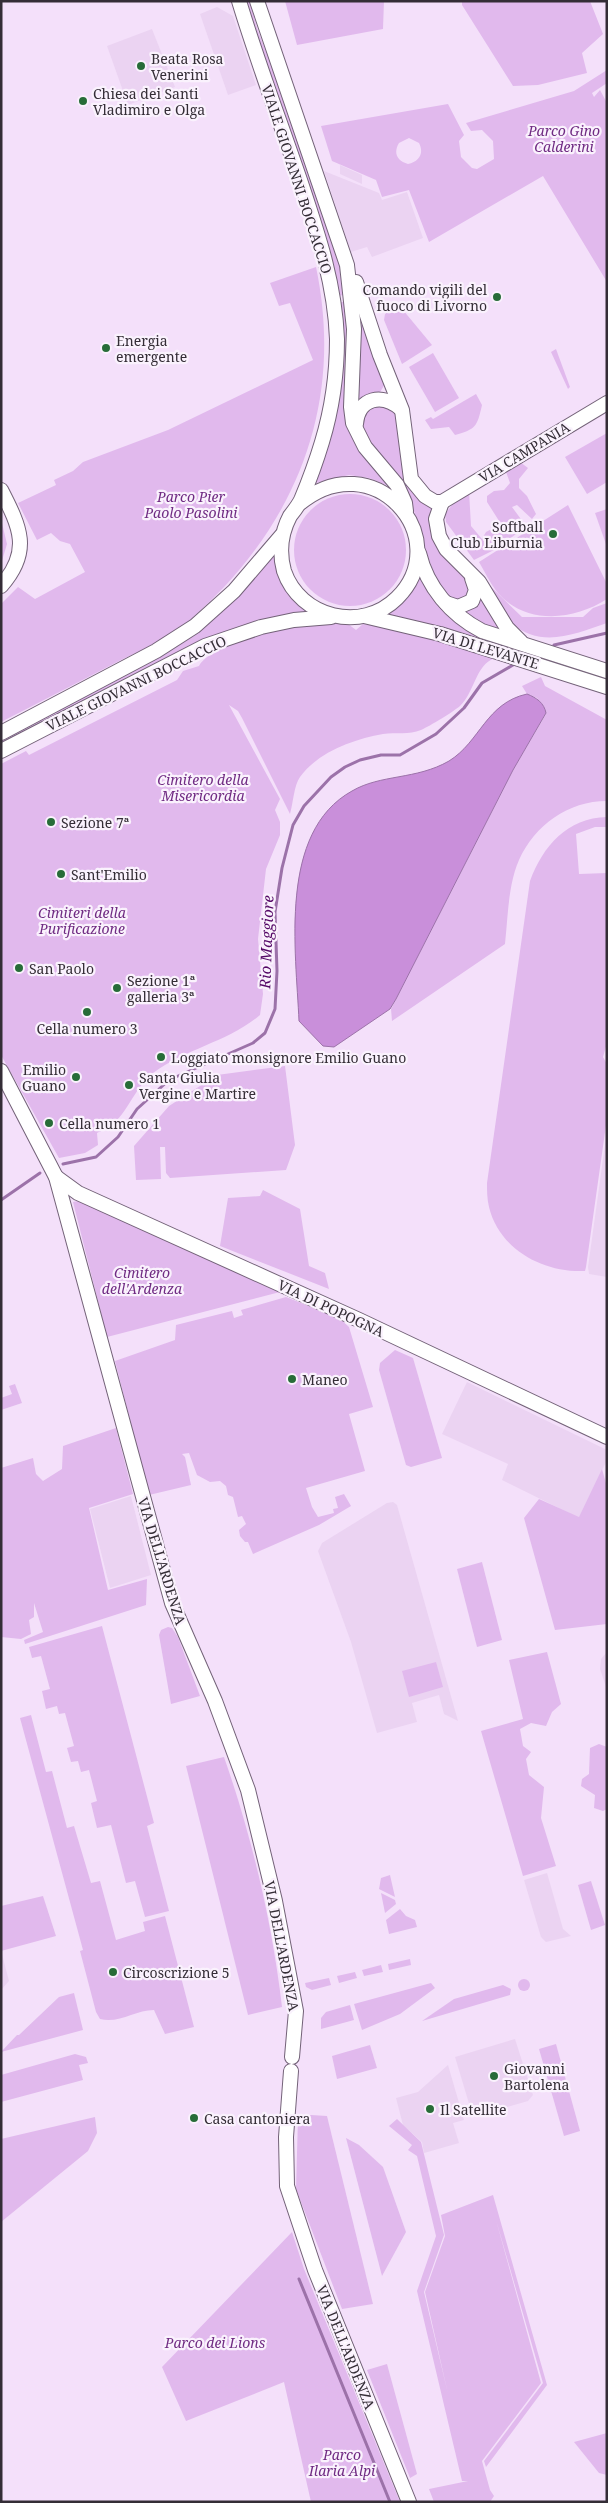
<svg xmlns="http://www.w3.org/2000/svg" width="608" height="2503" font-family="'Noto Serif',serif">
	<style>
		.built { fill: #ebd3f2 }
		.green { fill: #e1b9ed; fill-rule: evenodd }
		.water { fill: #c98fda; stroke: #9c72a9 }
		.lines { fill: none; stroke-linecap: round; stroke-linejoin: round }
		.stream { stroke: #9c72a9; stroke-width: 3 }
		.secondary-casing { stroke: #736278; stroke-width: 16 }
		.secondary { stroke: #fff; stroke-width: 14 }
		.poi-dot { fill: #276c38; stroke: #faf2fd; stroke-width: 2 }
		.labels { text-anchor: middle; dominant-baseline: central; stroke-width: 4.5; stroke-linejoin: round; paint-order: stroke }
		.poi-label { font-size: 14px; fill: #342d36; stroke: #faf2fd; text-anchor: start }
		.park-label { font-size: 14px; font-style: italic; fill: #702b83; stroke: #faf2fd }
		.street-label { font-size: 14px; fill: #342d36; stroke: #faf2fd }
		.water-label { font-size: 15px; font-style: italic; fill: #550967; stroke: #faf2fd }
	</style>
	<rect width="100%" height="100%" fill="#f4e0fa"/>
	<g class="built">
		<path d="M217,7L233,16L256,85L228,95L200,14Z"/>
		<path d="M152,29L175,87L128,105L107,46Z"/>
		<path d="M340,165L362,175V184L340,174Z"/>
		<path d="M324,171L379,193L382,200L407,192L423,238L372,257L367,247L351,252Z"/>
		<path d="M607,1130V1277L589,1274L588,1267Z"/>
		<path d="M467,1382L607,1450V1460L579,1518L502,1480L508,1464L442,1434Z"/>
		<path d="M131,1496L151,1575L110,1588L90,1509Z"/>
		<path d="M393,1502L397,1505L458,1721L444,1714L439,1695L412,1703L417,1722L377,1733L351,1642L318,1551L322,1543L387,1503Z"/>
		<path d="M607,1652V1690L600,1669L601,1659Z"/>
		<path d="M547,1873L563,1929L571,1936L546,1942L541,1937L524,1880Z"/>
		<path d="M2,1954L9,1981L1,1990V1955Z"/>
		<path d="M515,2039L533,2095L528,2101L473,2117L455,2057Z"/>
		<path d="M448,2065L464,2120L453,2123L459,2143L424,2153L422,2142L403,2125L396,2098L418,2092Z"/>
	</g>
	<g class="green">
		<path d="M243,1H250L257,28L289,112L341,267L343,295L338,296Z"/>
		<path d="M285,1H384L383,29L297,45Z"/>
		<path d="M462,1H590L603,34L582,53L587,73L538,85L513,86L462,5Z"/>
		<path d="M607,70V83L592,93L594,97L600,90L607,103V282L543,176L429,242L409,190L382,197L376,180L332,161L321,126L448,104L464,135L459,141L461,157L472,168L477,169L494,159L493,141L482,130L471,131L466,123L574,91ZM409,138L419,143C424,153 420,161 408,164C397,161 393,153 399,143Z"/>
		<path d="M316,267C345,405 296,527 191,619C171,637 143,649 119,661C80,681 41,702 1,722V604L18,587L35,599L85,572L70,544L60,541L51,533L37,540L18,503L56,485L54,480L73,471L83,462L168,430L313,360L290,303L279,306L270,283Z"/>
		<path d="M339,302H348V311L345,404L389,483L386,485L369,478L349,475L312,484L324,452Z"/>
		<path d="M391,309L403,310L432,345L402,364L384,320L385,314Z"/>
		<path d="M364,322L386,382L379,394L356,405L359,323Z"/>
		<path d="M556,349L570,387L568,389L551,352Z"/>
		<path d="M433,353L459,398L435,412L409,367Z"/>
		<path d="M476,394L482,405C477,427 476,429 455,435L449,427L431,429L425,420L431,417L433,419Z"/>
		<path d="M372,403L393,409L397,415L402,450L432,507L430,518L462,575L469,583L470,596C467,597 462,600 459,600C432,600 420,517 408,497C400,483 388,471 379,458C371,447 366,435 360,424V420Z"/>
		<path d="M607,433V482L587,494L565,457Z"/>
		<path d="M520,462L528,468L519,479V488L527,496L536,514L532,519L517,505L512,507L526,526L498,548L474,560L446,522L445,514L458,497L469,491L471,526L482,539L486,532L501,524L487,502V496L494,491L504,490L510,483L505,469Z"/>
		<circle cx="350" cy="550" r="56"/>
		<path d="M568,505L607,584V599C573,621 525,625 497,592C490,583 485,572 479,562Z"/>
		<path d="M607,509V547L595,513Z"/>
		<path d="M1,519L7,544L1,564Z"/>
		<path d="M276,550L309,612L266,621L1,745V740L10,735L144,666L194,636Z"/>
		<path d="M420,577C448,627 465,632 517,648L512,650L387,616L407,599Z"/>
		<path d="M485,581L522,617H583L593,608L607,603V623C574,634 542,649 511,623C502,616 491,592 485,581Z"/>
		<path d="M480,592L505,632L486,627L461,611Z"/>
		<path d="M348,624L356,630L363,624L405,630L495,658C475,665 475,692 460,706C453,712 430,726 421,730C409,735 396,732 383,734C354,739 318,752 300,777C294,785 293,804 290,814L242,718L238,711L229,705L280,799L275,810L280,822V835L266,869L258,939L263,994L260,1015C228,1042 187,1048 153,1073C137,1085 126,1114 113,1124C109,1128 102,1130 97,1133L98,1145L85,1153L59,1158L1,1055V764L26,751L29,755L177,680L183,671L199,666C207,647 280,628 301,626C317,624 333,624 348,624Z"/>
		<path d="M541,677L545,686L607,720V801C568,801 535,825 519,860C508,885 508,917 505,944L392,1021L391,1009L513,770L546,714L537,698L527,694L522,686Z"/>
		<path d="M607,817V827H595L576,834L579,874L607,873V1043L603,1057L607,1064V1118L586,1267L585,1271C543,1273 499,1249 489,1207C487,1199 487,1191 487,1183L530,881C543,846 567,818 607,817Z"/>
		<path d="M285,1066L295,1145L286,1170L170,1178L166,1173L165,1147H160L161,1179L136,1180L134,1146L169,1106L217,1075Z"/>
		<path d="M263,1190L300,1209L309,1266L325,1273L329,1289L220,1246L228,1198L260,1196Z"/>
		<path d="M78,1201L280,1292L107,1337L73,1202Z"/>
		<path d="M286,1297L339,1318L349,1327L373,1407L349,1414L365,1471L306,1488L312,1507L318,1517L334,1513L333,1509L338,1508L335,1497L344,1494L351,1506L319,1525L253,1554L248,1542H245L240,1536L239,1530L246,1524L242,1516L238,1517L233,1497L228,1495L226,1486L220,1481L210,1482L197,1475L189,1453L182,1454L185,1457L191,1485L149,1495L115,1361L175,1340L176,1325L232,1311L234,1318L243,1315L241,1310Z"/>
		<path d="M395,1350L413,1358L442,1458L411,1467L406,1465L379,1370L380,1363Z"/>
		<path d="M15,1384L22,1403L1,1410V1398L12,1394L9,1386Z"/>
		<path d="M116,1428L133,1494L89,1508L108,1590L147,1579L146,1605L25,1644L24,1640L43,1632L34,1603V1617L29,1620L31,1634L21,1639L1,1637V1468L33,1458L36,1474L43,1481L62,1469L63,1446Z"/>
		<path d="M602,1469L607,1487V1624L555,1630L524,1518L539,1499L579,1517Z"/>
		<path d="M482,1562L502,1640L477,1647L457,1569Z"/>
		<path d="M102,1626L154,1823L147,1826L169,1911L145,1917L135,1881L126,1883L111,1825L97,1828L91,1803L97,1801L89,1770L81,1772L78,1761L71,1762L67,1748L74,1746L65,1713L59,1714L57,1706L46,1709L42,1691L50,1689L41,1656L32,1658L29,1647Z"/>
		<path d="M168,1627L172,1628L178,1637L200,1696L171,1704L159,1635L161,1630Z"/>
		<path d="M547,1652L561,1704L552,1712L546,1726L531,1723L520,1729L523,1746L531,1752L526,1759L529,1775L544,1787L541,1818L556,1866L523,1876L481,1731L523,1719L509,1660Z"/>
		<path d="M436,1662L443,1687L409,1697L402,1671Z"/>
		<path d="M31,1715L46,1772L52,1771L67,1828L74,1826L91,1883L100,1881L116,1940L145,1931L143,1922L165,1916L194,2027L165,2034L154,2010C135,2010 119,2024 100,2019L96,2012L80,1951L83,1950L20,1718Z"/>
		<path d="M599,1744L607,1747V1809L603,1811L594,1808L595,1795L581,1786L582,1779L589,1774L590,1748Z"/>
		<path d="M224,1757C252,1837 272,1922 282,2007L248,2015L186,1766Z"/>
		<path d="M390,1875L395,1897L379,1889L381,1878Z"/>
		<path d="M591,1881L605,1925L591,1930L578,1885Z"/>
		<path d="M381,1893L395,1900L396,1904L385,1913Z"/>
		<path d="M43,1896L56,1936L1,1951V1906Z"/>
		<path d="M400,1909L406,1916L415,1920L417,1927L389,1934L386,1920Z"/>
		<path d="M410,1959L411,1965L389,1970L388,1964Z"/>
		<path d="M381,1965L383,1972L364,1976L362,1970Z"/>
		<path d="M355,1972L357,1978L339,1983L337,1976Z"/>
		<path d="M329,1978L331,1985L312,1990L306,1987L305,1983Z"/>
		<circle cx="524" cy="1985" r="6"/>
		<path d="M431,1983L435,1988L400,2014L362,2030L354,2004Z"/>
		<path d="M503,1985L511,1989L510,1995L422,2021L454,1999Z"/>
		<path d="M74,1993L83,2030L1,2052L17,2035H19L59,1997Z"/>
		<path d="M350,2005L354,2020L321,2029V2018L326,2012Z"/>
		<path d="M556,2044L580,2131L564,2136L539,2049Z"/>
		<path d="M370,2045L377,2068L337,2079L332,2056Z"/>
		<path d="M75,2054L86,2057L88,2063L79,2065L83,2080L1,2102V2075Z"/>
		<path d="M311,2115L327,2116L373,2304L342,2309L296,2189L298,2117Z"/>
		<path d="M95,2117L97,2133L88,2151L1,2222V2139Z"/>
		<path d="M397,2119L421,2142L444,2235L424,2292L448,2394L425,2292L445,2236L441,2215L493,2195L547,2385L486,2467L484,2461L543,2383L496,2220L541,2383L482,2461L490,2490L494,2496L490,2502H434L429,2489L468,2481H462L417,2291L436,2236L417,2156L408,2150L412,2145L389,2126Z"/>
		<path d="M346,2138L359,2145L383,2167L406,2232L382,2276Z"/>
		<path d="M292,2232L304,2269L400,2502H311L284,2382L186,2421L162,2367Z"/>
		<path d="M387,2364L417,2474L410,2478L367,2370Z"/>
		<path d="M607,2433V2475L599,2473L574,2442Z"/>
	</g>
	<path class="water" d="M527,694C537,698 544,703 546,713L513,770L396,999L390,1009L334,1047L323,1046L299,1021C296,951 278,832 352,791C381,774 416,780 449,761C480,742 486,703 527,694Z"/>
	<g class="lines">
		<g class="stream">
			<path d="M554,645L607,633"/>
			<path d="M63,1164L96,1157L118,1137L137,1109L169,1080L253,1043L265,1033L275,1009L277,971L275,912L282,868L293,825L304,806L331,777L345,767L360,760L381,755H400L436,734L464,708L482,683L513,665"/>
			<path d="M1,1200L40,1173"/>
			<path d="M299,2279L390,2502"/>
		</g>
		<g class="secondary-casing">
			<g id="secondary">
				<path d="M239,1C258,64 281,124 302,186C319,237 335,285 337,339C337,373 332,409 322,442C316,462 309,481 301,500C298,506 294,511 290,516C281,533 279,553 284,571C300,618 362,633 397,598C457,538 373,442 299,504"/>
				<path d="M257,1L347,265L354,329L351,407L353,423L365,447L397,485L405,503L406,511"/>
				<path d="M356,282L380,355L402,410L411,479L425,496L435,502H442"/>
				<path d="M356,424C358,397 383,393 401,409"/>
				<path d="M1,490C20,527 32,551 1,586"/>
				<path d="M442,502L607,403"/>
				<path d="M442,502L436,519L439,536L446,549L479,582L507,628L521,642"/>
				<path d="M419,553C427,587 451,615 482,631L607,671"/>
				<path d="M446,603L458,607L472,601L476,590L472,578"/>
				<path d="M364,616L440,634L607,687"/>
				<path d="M1,733L156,651L195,626L234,591L282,535"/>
				<path d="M1,751L205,646L261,627L294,620L331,617"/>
				<path d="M1,1071L56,1177L172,1603L215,1701L248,1790L275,1901L296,2011L292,2057"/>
				<path d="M56,1177L78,1193L359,1320L607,1437"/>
				<path d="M291,2071L286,2137L287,2186L315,2270L409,2502"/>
			</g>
		</g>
		<use href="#secondary" class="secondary"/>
	</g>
	<g class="poi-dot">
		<circle cx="141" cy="66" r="5"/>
		<circle cx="83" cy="101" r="5"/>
		<circle cx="497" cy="297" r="5"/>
		<circle cx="106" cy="348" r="5"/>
		<circle cx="553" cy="534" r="5"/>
		<circle cx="51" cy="822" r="5"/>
		<circle cx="61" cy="874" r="5"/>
		<circle cx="19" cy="968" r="5"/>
		<circle cx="117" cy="988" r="5"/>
		<circle cx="87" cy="1012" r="5"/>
		<circle cx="161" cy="1057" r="5"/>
		<circle cx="76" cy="1077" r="5"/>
		<circle cx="129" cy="1085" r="5"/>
		<circle cx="49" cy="1123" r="5"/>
		<circle cx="292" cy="1379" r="5"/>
		<circle cx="113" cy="1972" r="5"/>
		<circle cx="494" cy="2076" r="5"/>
		<circle cx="430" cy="2109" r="5"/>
		<circle cx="194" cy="2118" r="5"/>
	</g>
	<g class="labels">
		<g class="poi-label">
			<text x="151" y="58">Beata Rosa<tspan x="151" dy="16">Venerini</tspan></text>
			<text x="93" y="93">Chiesa dei Santi<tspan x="93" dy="16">Vladimiro e Olga</tspan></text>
			<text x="487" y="289" text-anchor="end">Comando vigili del<tspan x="487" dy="16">fuoco di Livorno</tspan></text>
			<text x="116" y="340">Energia<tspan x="116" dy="16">emergente</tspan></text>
			<text x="543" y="526" text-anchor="end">Softball<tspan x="543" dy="16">Club Liburnia</tspan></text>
			<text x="61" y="822">Sezione 7ª</text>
			<text x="71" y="874">Sant'Emilio</text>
			<text x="29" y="968">San Paolo</text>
			<text x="127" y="980">Sezione 1ª<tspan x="127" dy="16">galleria 3ª</tspan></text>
			<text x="87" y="1028" text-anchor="middle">Cella numero 3</text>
			<text x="171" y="1057">Loggiato monsignore Emilio Guano</text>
			<text x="66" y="1069" text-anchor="end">Emilio<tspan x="66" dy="16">Guano</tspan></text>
			<text x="139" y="1077">Santa Giulia<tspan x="139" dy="16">Vergine e Martire</tspan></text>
			<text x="59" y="1123">Cella numero 1</text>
			<text x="302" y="1379">Maneo</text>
			<text x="123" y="1972">Circoscrizione 5</text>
			<text x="504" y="2068">Giovanni<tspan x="504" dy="16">Bartolena</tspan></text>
			<text x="440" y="2109">Il Satellite</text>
			<text x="204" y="2118">Casa cantoniera</text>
		</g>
		<g class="park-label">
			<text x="564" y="130">Parco Gino<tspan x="564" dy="16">Calderini</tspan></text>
			<text x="191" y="496">Parco Pier<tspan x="191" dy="16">Paolo Pasolini</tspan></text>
			<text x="203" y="779">Cimitero della<tspan x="203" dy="16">Misericordia</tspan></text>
			<text x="82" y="912">Cimiteri della<tspan x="82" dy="16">Purificazione</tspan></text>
			<text x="142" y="1272">Cimitero<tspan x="142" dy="16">dell'Ardenza</tspan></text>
			<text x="215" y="2342">Parco dei Lions</text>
			<text x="342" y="2454">Parco<tspan x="342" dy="16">Ilaria Alpi</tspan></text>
		</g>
		<g class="street-label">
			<text transform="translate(297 179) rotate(72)">VIALE GIOVANNI BOCCACCIO</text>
			<text transform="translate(524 452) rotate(-31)">VIA CAMPANIA</text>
			<text transform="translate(486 648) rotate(17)">VIA DI LEVANTE</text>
			<text transform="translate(136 683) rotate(-26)">VIALE GIOVANNI BOCCACCIO</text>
			<text transform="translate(331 1308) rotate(25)">VIA DI POPOGNA</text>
			<text transform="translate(162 1561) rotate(73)">VIA DELL'ARDENZA</text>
			<text transform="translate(282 1946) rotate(79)">VIA DELL'ARDENZA</text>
			<text transform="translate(346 2347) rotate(68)">VIA DELL'ARDENZA</text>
		</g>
		<g class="water-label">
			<text transform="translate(266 942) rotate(-88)">Rio Maggiore</text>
		</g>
	</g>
	<rect width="608" height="2503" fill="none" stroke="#342d36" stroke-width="5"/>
</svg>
